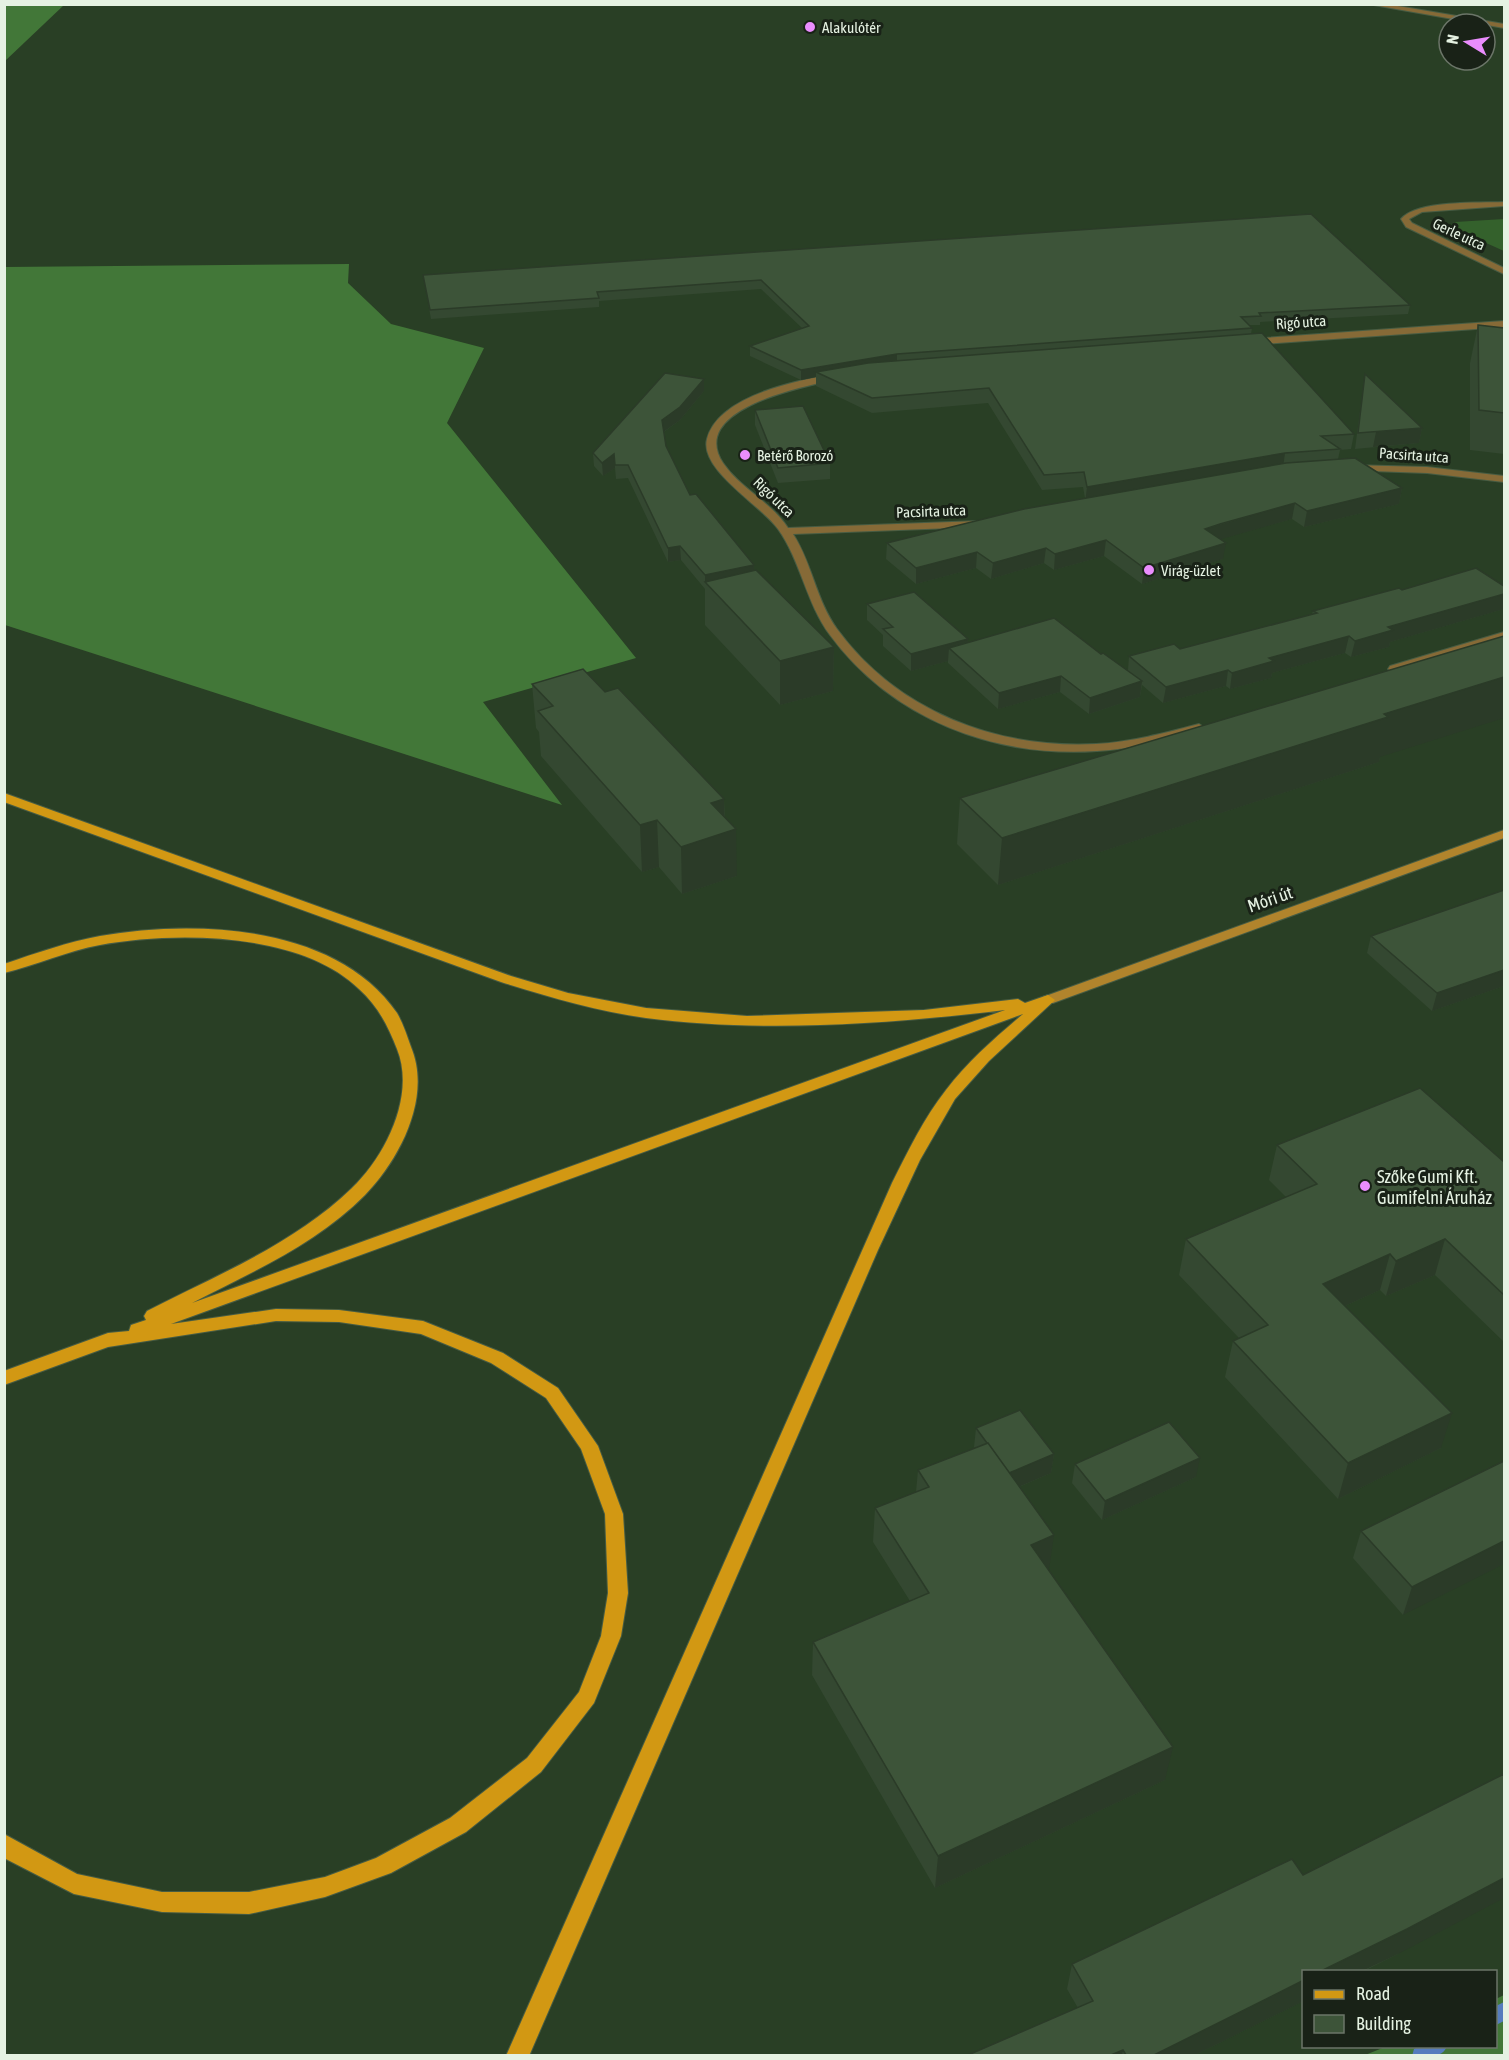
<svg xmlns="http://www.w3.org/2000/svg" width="1509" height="2060" font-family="'Asap Condensed',sans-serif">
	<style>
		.green { fill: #34612c }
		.forest { fill: #427738 }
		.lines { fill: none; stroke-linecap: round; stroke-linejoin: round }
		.stream { fill: #557cbd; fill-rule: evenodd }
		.street-casing { stroke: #475c43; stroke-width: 2 }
		.secondary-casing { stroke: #475c43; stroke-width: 2 }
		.primary-casing { stroke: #475c43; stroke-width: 2 }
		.street { fill: #866a37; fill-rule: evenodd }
		.secondary { fill: #b1842c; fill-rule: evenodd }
		.primary { fill: #d29813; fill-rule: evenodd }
		.wall { fill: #344831 }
		.shaded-wall { fill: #2b3b28 }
		.building { fill: #3d5439; stroke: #2b3b28; stroke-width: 1.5 }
		.poi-dot { fill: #ea8dfd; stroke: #192217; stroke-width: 2 }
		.labels { text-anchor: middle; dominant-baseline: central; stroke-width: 6; stroke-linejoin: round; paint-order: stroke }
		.far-poi-label { font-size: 15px; fill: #e5f2e2; stroke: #192217; text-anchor: start }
		.far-street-label { font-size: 15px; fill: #e5f2e2; stroke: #192217 }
		.street-label { font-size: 18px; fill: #e5f2e2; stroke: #192217 }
		.poi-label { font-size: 18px; fill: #e5f2e2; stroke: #192217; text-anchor: start }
	</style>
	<rect width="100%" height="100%" fill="#293f25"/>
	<path class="green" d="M1504,219V251L1448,226L1455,222Z"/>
	<g class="forest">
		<path d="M5,4H64V5L5,61Z"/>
		<path d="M349,264L348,283L391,324L484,348L447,423L636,658L483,702L562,805L5,625V267Z"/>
		<path d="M1504,1995V2055H1365L1385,2047L1496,2046V1999Z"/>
	</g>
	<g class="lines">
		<g class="stream">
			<path d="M1504,2002V2021L1496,2025V2006Z"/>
			<path d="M1419,2046H1447C1442,2060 1424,2056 1412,2056L1414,2049Z"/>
		</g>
		<g class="street-casing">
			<g id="street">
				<path d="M1368,4H1386L1504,24V28Z"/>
				<path d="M1504,202V206L1422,212L1409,219L1412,223L1504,268V274L1406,227L1401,219C1417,200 1479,203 1504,202Z"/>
				<path d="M1504,321V327L1250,345L1245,342L1250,339Z"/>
				<path d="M835,374L838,375V379C807,386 687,408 723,463C740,488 771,502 788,528L979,521L984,524L979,527L793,534C812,563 816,600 837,629C897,711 996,749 1096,744C1131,742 1165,733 1199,724L1205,728L1203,731C1168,739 1133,749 1097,751C994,758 892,719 830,635C806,603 801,561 778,529C762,506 699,470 707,439C718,396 798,380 835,374Z"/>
				<path d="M1349,465L1427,467L1504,476V482L1427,473L1345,470L1344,468Z"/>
				<path d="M1504,632V640L1398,672L1394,673L1388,669L1390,666Z"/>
			</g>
		</g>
		<g class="secondary-casing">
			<path id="secondary" d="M1504,830V838L1053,1003H1043L1041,1000L1043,997Z"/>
		</g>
		<g class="primary-casing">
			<path id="primary" d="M4,793L511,976L568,993L646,1008L747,1016L924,1010L1018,999L1025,1003L1048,995L1055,1000L989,1061L955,1099L920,1160L878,1250L529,2056H506L892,1183C908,1151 924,1118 946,1090C968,1061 995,1038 1023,1014L171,1324L276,1309L339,1310L423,1321L503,1353L558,1388L598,1446L623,1514L628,1593L621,1636L594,1703L541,1772L466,1832L391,1873L325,1897L249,1914L162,1912L74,1894L4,1858V1834L77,1874L162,1892H249L325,1877L376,1858L450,1818L527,1758L579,1692L601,1636L608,1593L605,1514L581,1449L546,1398L491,1363L421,1334L339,1322L276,1321L108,1347L4,1385V1371L108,1333L129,1331L131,1325L146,1320L144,1316L147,1311C217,1275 294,1244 352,1188C385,1156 416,1096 397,1049C388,1026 378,1006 359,989C301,932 175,931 100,945C67,951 37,965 4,973V964C36,953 68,942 100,936C196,919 337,925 397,1013C403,1023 407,1036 411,1047C432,1097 400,1159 365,1195C318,1243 251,1273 192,1303L1005,1010C889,1024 762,1033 646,1018C597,1011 549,997 501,982L4,802Z"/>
		</g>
		<use href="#street" class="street"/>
		<use href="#secondary" class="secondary"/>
		<use href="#primary" class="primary"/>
	</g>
	<g class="wall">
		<path d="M1311,214L1410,305L1408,314L1260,322V325H1249L1252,328L1251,334L1354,434L1351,449L1340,450L1338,459L1402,488L1399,504L1304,527L1292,519L1220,539L1223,559L1142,584L1104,556L1054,570L1044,563L991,579L976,568L916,584L886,559L887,543L1085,498L1083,487L1042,490L988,403L872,413L816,386V377L801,380L750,356V346L802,328L761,289L599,301V307L431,319L423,275Z"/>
		<path d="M1478,325L1504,328V454L1470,450V363Z"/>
		<path d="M1365,374L1422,428L1419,443L1355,449L1363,388Z"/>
		<path d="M704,391L680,420L664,432L666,446L690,495L754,570L834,647L833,691L780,705L705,625V589L681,560L668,562L628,478L616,479L615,468L603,476L594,466L593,453Z"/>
		<path d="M755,410L830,463V479L778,483L755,425Z"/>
		<path d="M1504,586V609L1390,642L1389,647L1351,657L1345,653L1272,673L1271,678L1230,689L1226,686L1163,703L1142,685L1140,697L1089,714L1060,692L998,709L948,663V661L911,671L883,646V635L867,620V604L968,639V642L1101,654L1128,670L1129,656L1180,649L1312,614L1313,611L1402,590Z"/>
		<path d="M532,684L605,692L724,799L725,817L737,876L682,894L659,867L642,872L541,756L539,732L536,728Z"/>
		<path d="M1380,757L1379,762L998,885L957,844L960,798Z"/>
		<path d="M1504,890V986L1432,1011L1367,953L1371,936Z"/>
		<path d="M1277,1145L1504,1162V1342L1435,1275L1386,1296L1380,1290L1345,1306L1441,1448L1338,1499L1225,1377L1233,1341L1239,1338L1179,1275L1186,1239L1286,1197L1269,1180Z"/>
		<path d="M976,1428L1054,1454L1051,1473L1019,1487L1049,1570L1165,1780L935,1888L812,1675L813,1642L910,1601L873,1542L875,1508L916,1492L918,1470L975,1448L974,1447Z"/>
		<path d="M1504,1461L1403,1615L1353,1558L1361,1531Z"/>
		<path d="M1075,1464L1196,1477L1102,1520L1072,1483Z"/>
		<path d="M1303,1875L1398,1954L1195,2055H968L1078,2008L1067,1989L1072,1964Z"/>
	</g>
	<g class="shaded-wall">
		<path d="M897,354V364L816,372V377L801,380V370Z"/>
		<path d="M704,379V391L680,420L662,433V420Z"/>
		<path d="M1422,428L1419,443L1373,447L1376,432Z"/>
		<path d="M1285,453L1283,468L1085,503L1087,487Z"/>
		<path d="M614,454L615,468L603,476L602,463Z"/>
		<path d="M1402,488L1399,504L1304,527L1307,511Z"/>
		<path d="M1295,503L1292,519L1218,540L1205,529Z"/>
		<path d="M1106,540L1104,556L1054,570L1055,554Z"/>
		<path d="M1226,543L1223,559L1142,584L1144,568Z"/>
		<path d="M680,546L681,560L668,562V548Z"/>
		<path d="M1046,548L1044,563L991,579L993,563Z"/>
		<path d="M977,552L976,568L916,584V568Z"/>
		<path d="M754,565V579L705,582V575Z"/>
		<path d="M1504,594V609L1390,642L1389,647L1351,657L1355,641L1388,627Z"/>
		<path d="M1349,636L1345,653L1272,673L1271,678L1230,689L1232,673L1269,658Z"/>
		<path d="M968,639L967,655L949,648L948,661L911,671V654Z"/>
		<path d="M834,647L833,691L780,705V661Z"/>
		<path d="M1228,670L1226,686L1163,703L1166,687Z"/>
		<path d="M1061,676L1060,692L998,709L999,693Z"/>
		<path d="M1504,677V718L1380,757L1379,762L998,885L1002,838L1384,714Z"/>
		<path d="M1142,681L1140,697L1089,714L1090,698Z"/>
		<path d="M724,799L725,833L736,829L737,876L682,894L681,847L711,803Z"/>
		<path d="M657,820L659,867L642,872L640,825Z"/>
		<path d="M1504,970V986L1432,1011L1437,993Z"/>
		<path d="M1445,1239L1435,1275L1386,1296L1396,1261Z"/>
		<path d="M1390,1254L1380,1290L1314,1320L1323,1284Z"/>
		<path d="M1452,1413L1441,1448L1338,1499L1348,1463Z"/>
		<path d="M1054,1454L1051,1473L1007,1492L1009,1473Z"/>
		<path d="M1200,1458L1196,1477L1102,1520L1105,1501Z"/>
		<path d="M1054,1535L1049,1570L1031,1545Z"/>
		<path d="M1504,1541V1564L1403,1615L1412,1587Z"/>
		<path d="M1173,1747L1165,1780L935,1888L938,1856Z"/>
		<path d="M1504,1878V1898L1398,1954L1362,1971H1321Z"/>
		<path d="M1304,1980V2001L1195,2055H1154Z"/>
		<path d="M1123,2050L1122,2055H1111Z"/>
	</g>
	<g class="building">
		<path d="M1311,214L1410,305L1259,313L1261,316L1241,317L1252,328L897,354L801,370L750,346L809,326L761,280L597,292L599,298L430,310L423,275Z"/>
		<path d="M1478,325L1504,328V413L1479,410Z"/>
		<path d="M1262,333L1354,434L1321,436L1340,449L1285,453L1087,487L1084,472L1044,475L989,388L872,398L816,372L868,363Z"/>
		<path d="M665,373L704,379L680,407L662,420L666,446L690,495L696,494L754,565L705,575L680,546L668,548L628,465H615L614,454L602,463L593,453Z"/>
		<path d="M1365,374L1422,428L1358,433Z"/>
		<path d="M803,406L830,463L778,468L755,410Z"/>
		<path d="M1355,458L1402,488L1307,511L1295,503L1220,524L1205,529L1226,543L1144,568L1106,540L1055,554L1046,548L993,563L977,552L916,568L887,543L1024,509L1286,463Z"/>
		<path d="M1476,568L1504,586V594L1388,627L1393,630L1355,641L1349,636L1269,658L1274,661L1232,673L1228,670L1166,687L1129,656L1174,644L1180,649L1317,613L1313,611L1399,588L1402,590Z"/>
		<path d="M756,570L834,647L780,661L705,582Z"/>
		<path d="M914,592L968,639L911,654L883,629L893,627L867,604Z"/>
		<path d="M1054,618L1101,654L1103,653L1142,681L1090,698L1061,676L999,693L949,648Z"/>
		<path d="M1504,636V677L1384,714L1388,717L1002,838L960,798Z"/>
		<path d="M583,669L605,692L618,688L724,799L711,803L736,829L681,847L657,820L640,825L538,711L553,706L532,684Z"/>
		<path d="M1504,890V970L1437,993L1371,936Z"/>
		<path d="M1420,1088L1504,1162V1295L1445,1239L1396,1261L1390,1254L1323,1284L1452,1413L1348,1463L1233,1341L1268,1325L1186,1239L1317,1184L1277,1145Z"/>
		<path d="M1020,1410L1054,1454L1009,1473L976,1428Z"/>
		<path d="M1169,1422L1200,1458L1105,1501L1075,1464Z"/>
		<path d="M988,1443L1054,1535L1031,1545L1173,1747L938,1856L813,1642L929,1593L875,1508L929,1487L918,1470Z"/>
		<path d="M1504,1461V1541L1412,1587L1361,1531Z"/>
		<path d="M1504,1774V1878L1407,1929L1321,1971H1304V1980L1154,2055H1126L1123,2050L1111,2055H968L1093,2001L1072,1964L1292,1859L1303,1875Z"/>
	</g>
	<g class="poi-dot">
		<circle cx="810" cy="27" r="6"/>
		<circle cx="745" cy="455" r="6"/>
		<circle cx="1149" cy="570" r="6"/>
		<circle cx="1365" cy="1186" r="6"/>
	</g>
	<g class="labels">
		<g class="far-poi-label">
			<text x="822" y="27">Alakulótér</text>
			<text x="757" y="455">Betérő Borozó</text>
			<text x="1161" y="570">Virág-üzlet</text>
		</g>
		<g class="far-street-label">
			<text transform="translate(1459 234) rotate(25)">Gerle utca</text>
			<text transform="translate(1301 322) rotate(-4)">Rigó utca</text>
			<text transform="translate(1414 455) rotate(4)">Pacsirta utca</text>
			<text transform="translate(774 497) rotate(44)">Rigó utca</text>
			<text transform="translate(931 511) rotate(-2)">Pacsirta utca</text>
		</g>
		<g class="street-label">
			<text transform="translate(1270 899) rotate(-19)">Móri út</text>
		</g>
		<g class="poi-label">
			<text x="1377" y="1176">Szőke Gumi Kft.<tspan x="1377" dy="21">Gumifelni Áruház</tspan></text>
		</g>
	</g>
	<rect width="1509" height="2060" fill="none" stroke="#e5f2e2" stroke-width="12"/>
	<rect x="1302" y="1970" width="195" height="78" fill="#192217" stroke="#6b7568" stroke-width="1.5"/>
	<rect x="1314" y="1990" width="30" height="9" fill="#d29813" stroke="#6b7568" stroke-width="1.5"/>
	<text x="1356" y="2000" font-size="18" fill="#e5f2e2">Road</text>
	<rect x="1314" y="2015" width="30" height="18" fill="#3d5439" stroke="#6b7568" stroke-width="1.5"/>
	<text x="1356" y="2030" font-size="18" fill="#e5f2e2">Building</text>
	<g transform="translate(1467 42) rotate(281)"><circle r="28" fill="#192217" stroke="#6b7568" stroke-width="1.5"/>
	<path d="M0-4.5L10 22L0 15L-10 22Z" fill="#ea8dfd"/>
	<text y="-9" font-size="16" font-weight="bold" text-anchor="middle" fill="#e5f2e2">N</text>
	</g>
</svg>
